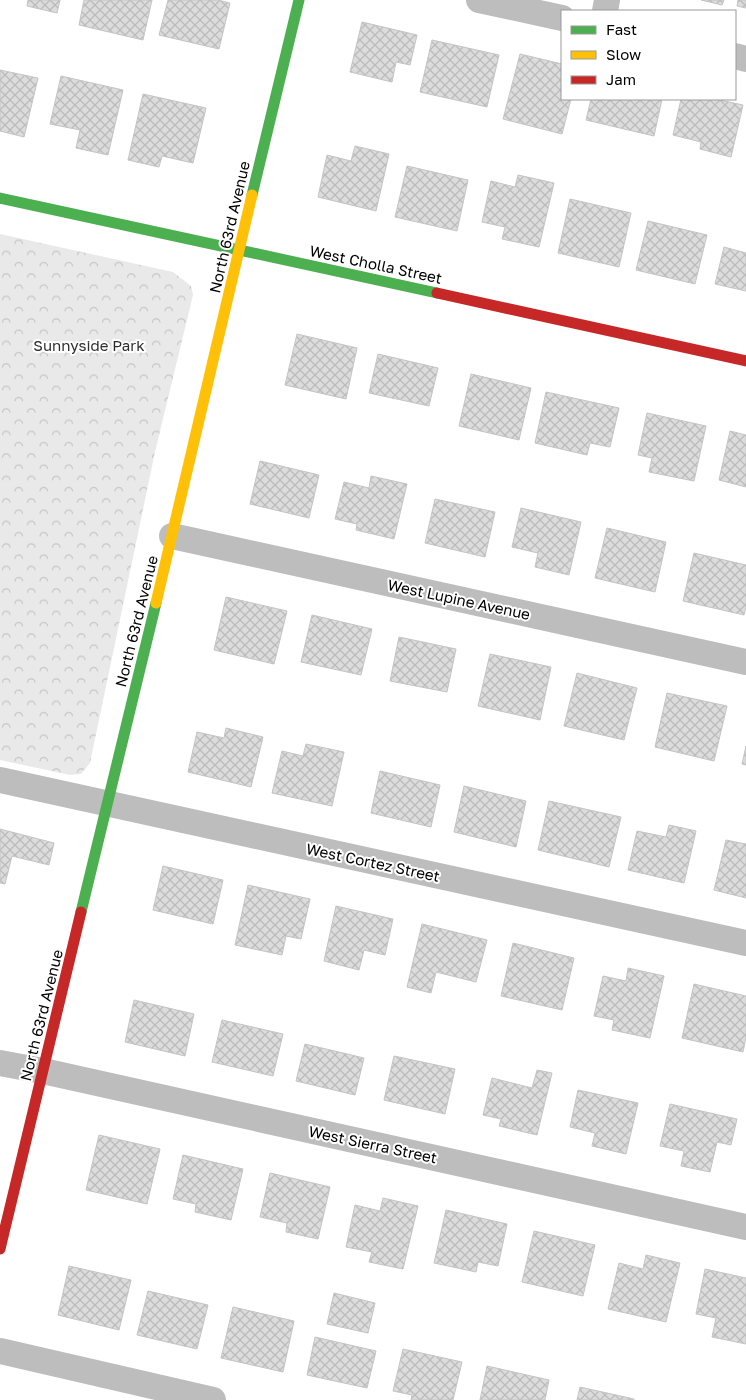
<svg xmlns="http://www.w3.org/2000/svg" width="746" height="1400" font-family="'Golos Text',sans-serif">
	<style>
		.park { fill: url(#park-crowns) }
		.building { fill: url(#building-cross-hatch); stroke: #c4c4c4 }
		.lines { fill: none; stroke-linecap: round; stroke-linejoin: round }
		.street { stroke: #bdbdbd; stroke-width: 26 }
		.fast { stroke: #4caf50; stroke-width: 11 }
		.slow { stroke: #ffc107; stroke-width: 11 }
		.jam { stroke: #c62828; stroke-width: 11 }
		.labels { text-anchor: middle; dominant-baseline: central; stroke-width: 4; stroke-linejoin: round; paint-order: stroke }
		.street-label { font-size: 15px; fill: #000; stroke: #fff }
		.park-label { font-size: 15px; fill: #2e2e2e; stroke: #fff }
	</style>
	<defs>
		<pattern id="park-crowns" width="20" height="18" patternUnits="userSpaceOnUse" patternTransform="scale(1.25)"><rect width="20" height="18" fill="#e9e9e9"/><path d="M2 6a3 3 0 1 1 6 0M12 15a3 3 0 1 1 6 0" fill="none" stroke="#c6c6c6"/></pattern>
		<pattern id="building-cross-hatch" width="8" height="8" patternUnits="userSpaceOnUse" patternTransform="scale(1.25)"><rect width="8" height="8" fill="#dcdcdc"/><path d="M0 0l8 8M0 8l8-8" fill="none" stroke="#bbb"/></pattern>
	</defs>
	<rect width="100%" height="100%" fill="#fff"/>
	<path class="park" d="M0,234L173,272L191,286L193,295L155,452L90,763L81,774L70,775L0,760Z"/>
	<g class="building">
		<path d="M28,0H60L57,13L27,6Z"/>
		<path d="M84,0H152L143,40L79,25Z"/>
		<path d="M168,0H218L230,3L219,49L159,35Z"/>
		<path d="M701,0H724L722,5Z"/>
		<path d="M738,0H746V8L737,6Z"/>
		<path d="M362,22L417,35L410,65L396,62L392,82L350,72Z"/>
		<path d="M432,40L499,55L487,107L420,92Z"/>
		<path d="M520,54L562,64V99H571L562,134L503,119Z"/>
		<path d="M0,70L38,78L24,137L0,131Z"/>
		<path d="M61,76L123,90L108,155L76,148L80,130L50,124Z"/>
		<path d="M143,94L206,108L193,163L162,156L159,167L128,160Z"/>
		<path d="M591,99H662L654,136L586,120Z"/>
		<path d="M681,99H715L743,105L731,157L700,149L701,142L673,135Z"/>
		<path d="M355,146L389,154L376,211L318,197L327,155L351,161Z"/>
		<path d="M407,166L468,180L457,231L395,217Z"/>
		<path d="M518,175L554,183L539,247L502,239L505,227L482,222L491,181L515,187Z"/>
		<path d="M570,199L631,213L619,267L558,253Z"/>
		<path d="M648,221L707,235L695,284L636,270Z"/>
		<path d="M724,247L746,253V291L715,284Z"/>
		<path d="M297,334L357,348L346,399L285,385Z"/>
		<path d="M378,354L438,368L429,406L369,393Z"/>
		<path d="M471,374L531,388L519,440L459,426Z"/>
		<path d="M546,392L619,408L610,447L590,443L587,455L535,443Z"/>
		<path d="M647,413L706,426L694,481L649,472L652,458L638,455Z"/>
		<path d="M730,431L746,435V487L719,480Z"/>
		<path d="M260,461L319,475L309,518L250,504Z"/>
		<path d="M371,476L407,484L394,539L356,530L357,524L335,519L344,482L369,488Z"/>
		<path d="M435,499L495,512L485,557L425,543Z"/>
		<path d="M521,508L581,522L569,575L535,567L538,553L512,547Z"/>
		<path d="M607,528L666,542L655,592L595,578Z"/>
		<path d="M694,553L746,565V607L744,615L683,601Z"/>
		<path d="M226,597L287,611L274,664L214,650Z"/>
		<path d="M312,615L372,629L361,675L301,662Z"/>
		<path d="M399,637L456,649L447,692L390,681Z"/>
		<path d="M490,654L551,667L540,720L478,706Z"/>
		<path d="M577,673L637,688L624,740L564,726Z"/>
		<path d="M667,693L727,706L714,761L655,747Z"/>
		<path d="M226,728L263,737L251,787L188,772L197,732L224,738Z"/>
		<path d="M306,744L344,752L332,806L272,793L282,751L303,756Z"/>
		<path d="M746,746V765L742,764Z"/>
		<path d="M380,771L440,785L431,827L371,813Z"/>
		<path d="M464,786L526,801L516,847L454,832Z"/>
		<path d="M549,801L621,817L609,867L538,850Z"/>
		<path d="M669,825L696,831L684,883L628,870L637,831L666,837Z"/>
		<path d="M0,829L54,843L49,865L12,856L5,884L0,883Z"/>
		<path d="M726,840L746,844V898L714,890Z"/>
		<path d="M163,866L223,880L213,924L153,910Z"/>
		<path d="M248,885L310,899L301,939L286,936L282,955L235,945Z"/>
		<path d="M336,906L393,919L385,955L364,950L359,970L324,961Z"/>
		<path d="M422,924L487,940L476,982L436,972L431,993L407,987Z"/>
		<path d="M513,943L574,958L562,1010L501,996Z"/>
		<path d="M628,968L664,976L650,1038L612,1030L614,1020L594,1016L603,976L626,981Z"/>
		<path d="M694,984L746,996V1037L743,1052L682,1038Z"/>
		<path d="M134,1000L194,1014L185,1056L125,1042Z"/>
		<path d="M222,1020L283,1034L273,1076L212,1062Z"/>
		<path d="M305,1044L364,1058L355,1095L296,1081Z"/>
		<path d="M394,1056L455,1069L445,1114L384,1100Z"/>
		<path d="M537,1070L552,1073L537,1135L499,1126L501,1119L483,1115L492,1078L532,1088Z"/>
		<path d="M578,1090L638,1103L626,1154L592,1146L595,1133L570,1127Z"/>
		<path d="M670,1104L737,1119L731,1145L717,1142L710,1172L681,1166L684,1151L660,1146Z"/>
		<path d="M99,1135L160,1149L147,1204L86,1190Z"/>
		<path d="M183,1155L243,1169L231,1220L195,1212L196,1204L173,1199Z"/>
		<path d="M270,1173L330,1187L318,1239L286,1232L287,1223L260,1217Z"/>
		<path d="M383,1198L418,1206L403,1269L369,1262L372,1252L346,1247L355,1205L380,1211Z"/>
		<path d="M446,1210L507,1224L498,1266L478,1262L476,1272L434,1263Z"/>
		<path d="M534,1231L595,1245L583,1296L522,1282Z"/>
		<path d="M646,1255L680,1263L666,1322L608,1309L619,1263L643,1269Z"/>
		<path d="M69,1266L131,1280L119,1330L58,1315Z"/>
		<path d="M705,1269L746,1278V1344L712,1337L716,1318L696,1314Z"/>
		<path d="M148,1291L208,1305L197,1349L137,1335Z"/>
		<path d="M334,1293L375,1303L368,1333L327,1324Z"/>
		<path d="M233,1307L294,1321L283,1372L221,1358Z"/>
		<path d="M315,1337L376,1351L367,1388L307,1375Z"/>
		<path d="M403,1349L462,1362L453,1400H411L412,1395L393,1391Z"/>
		<path d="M487,1366L549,1380L545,1400H480Z"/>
		<path d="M580,1387L634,1399V1400H577Z"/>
	</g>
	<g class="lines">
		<g class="street">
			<path d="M479,0L562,18"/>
			<path d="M605,11L607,0"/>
			<path d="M735,56L746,59"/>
			<path d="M172,536L746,662"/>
			<path d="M0,780L746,943"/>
			<path d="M0,1063L43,1071L746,1227"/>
			<path d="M0,1351L213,1400"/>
		</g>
		<g class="fast">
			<path d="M252,195L299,0"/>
			<path d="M0,198L437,293"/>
			<path d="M81,912L156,603"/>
		</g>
		<path class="slow" d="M156,603L252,195"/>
		<g class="jam">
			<path d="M437,293L746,361"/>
			<path d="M0,1249L81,912"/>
		</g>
	</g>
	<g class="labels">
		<g class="street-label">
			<text transform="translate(229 227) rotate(-77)">North 63rd Avenue</text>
			<text transform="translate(376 264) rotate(12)">West Cholla Street</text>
			<text transform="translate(459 599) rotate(12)">West Lupine Avenue</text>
			<text transform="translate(136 621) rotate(-76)">North 63rd Avenue</text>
			<text transform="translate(373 862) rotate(12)">West Cortez Street</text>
			<text transform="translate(41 1015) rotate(-76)">North 63rd Avenue</text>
			<text transform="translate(373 1144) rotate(12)">West Sierra Street</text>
		</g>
		<g class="park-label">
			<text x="89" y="345">Sunnyside Park</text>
		</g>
	</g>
	<rect x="561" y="10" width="175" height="90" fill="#ffffff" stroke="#999999"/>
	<rect x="571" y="26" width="25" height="8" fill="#4caf50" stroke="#999999"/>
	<text x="606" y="35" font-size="15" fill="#000000">Fast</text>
	<rect x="571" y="51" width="25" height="8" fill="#ffc107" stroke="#999999"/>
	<text x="606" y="60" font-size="15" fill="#000000">Slow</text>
	<rect x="571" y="76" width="25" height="8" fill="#c62828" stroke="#999999"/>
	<text x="606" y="85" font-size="15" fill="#000000">Jam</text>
</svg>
